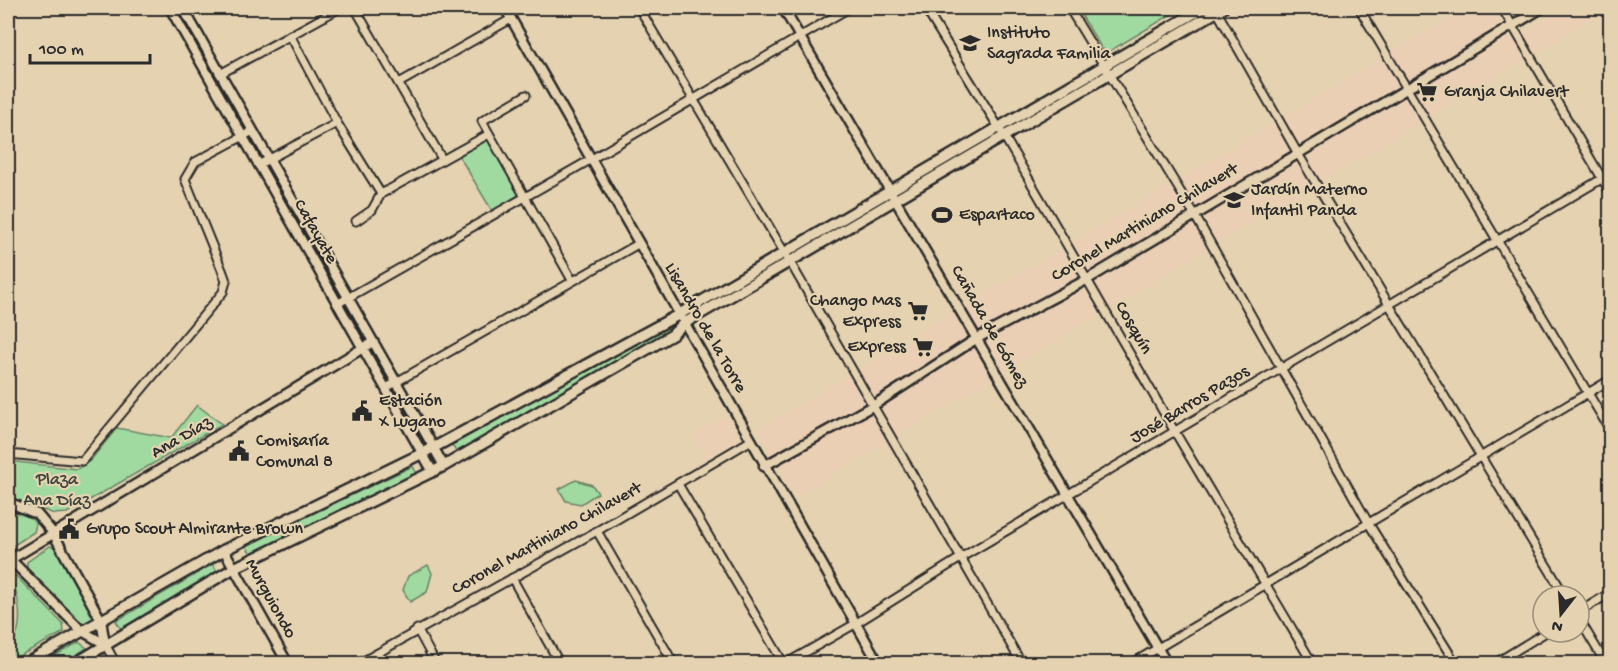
<svg xmlns="http://www.w3.org/2000/svg" width="1618" height="671" font-family="'Gochi Hand',sans-serif">
	<style>
		.built { fill: #ebcfb5 }
		.green { fill: #a1daa0; stroke: #668266; stroke-width: 1.5 }
		.lines { fill: none; stroke-linecap: round; stroke-linejoin: round }
		.minor-casing { stroke: #2b2b2b; stroke-width: 11 }
		.tertiary-casing { stroke: #2b2b2b; stroke-width: 13 }
		.secondary-casing { stroke: #2b2b2b; stroke-width: 14 }
		.minor { stroke: #e5d2b0; stroke-width: 7 }
		.tertiary { stroke: #e5d2b0; stroke-width: 8 }
		.secondary { stroke: #e5d2b0; stroke-width: 9 }
		.tram { stroke: #2b2b2b; stroke-width: 1.5 }
		.labels { text-anchor: middle; dominant-baseline: central; stroke-width: 4.5; stroke-linejoin: round; paint-order: stroke }
		.poi-label { font-size: 18px; fill: #2b2b2b; stroke: #e5d2b0; text-anchor: start }
		.street-label { font-size: 18px; fill: #2b2b2b; stroke: #e5d2b0 }
		.park-label { font-size: 18px; fill: #3d453d; stroke: #e5d2b0 }
	</style>
	<rect width="100%" height="100%" fill="#e5d2b0"/>
	<filter id="ink" filterUnits="userSpaceOnUse"><feTurbulence type="fractalNoise" baseFrequency=".0167" numOctaves="2"/><feDisplacementMap in="SourceGraphic" scale="12" xChannelSelector="R" yChannelSelector="G"/><feConvolveMatrix kernelMatrix="1 2 1 2 8 2 1 2 1" color-interpolation-filters="sRGB"/></filter>
	<g filter="url(#ink)">
		<g class="built">
			<path d="M1467,8H1493L1512,40L1566,8H1610L795,497L758,429Z"/>
			<path d="M727,416L738,436L736,441L707,458L693,434Z"/>
		</g>
		<g class="green">
			<path d="M1077,8H1182L1110,51L1102,49Z"/>
			<path d="M489,134L526,196L494,214L456,151Z"/>
			<path d="M666,325L670,332L458,455L452,445Z"/>
			<path d="M197,405L222,424L67,513L54,514L8,497V461L77,469L90,461L117,428L171,438Z"/>
			<path d="M413,466L417,475L252,556L246,545Z"/>
			<path d="M576,480L592,485L598,493L581,504L566,501L559,489Z"/>
			<path d="M8,509L31,518L36,524L34,532L8,549Z"/>
			<path d="M50,546L58,548L95,613L93,619L81,625L27,571V562Z"/>
			<path d="M213,564L218,573L121,629L116,621Z"/>
			<path d="M428,565L432,573L427,592L410,602L403,590L408,576Z"/>
			<path d="M16,576L63,624L64,632L8,662C7,649 15,642 18,630C22,613 17,594 12,577Z"/>
			<path d="M79,642L87,648L63,663H42Z"/>
		</g>
		<g class="lines">
			<g class="minor-casing">
				<g id="minor">
					<path d="M355,8L442,159"/>
					<path d="M639,8L790,262L1022,664"/>
					<path d="M925,8L1004,136L1175,432L1313,664"/>
					<path d="M1069,8L1194,214L1369,524L1456,664"/>
					<path d="M1215,8L1297,152L1565,596"/>
					<path d="M1359,8L1610,430"/>
					<path d="M1502,8L1610,192"/>
					<path d="M290,35L337,123L381,194"/>
					<path d="M220,74L340,8"/>
					<path d="M399,83L511,19"/>
					<path d="M526,95L482,121L572,280"/>
					<path d="M258,165L337,123"/>
					<path d="M356,221L372,210L381,194L489,134"/>
					<path d="M337,304L590,160L849,8"/>
					<path d="M386,388L638,244"/>
					<path d="M8,454L82,461L223,292L226,281L222,270L185,179L195,162L253,131"/>
					<path d="M678,484L784,664"/>
					<path d="M597,531L674,664"/>
					<path d="M512,578L560,664"/>
					<path d="M1579,612L1610,593"/>
					<path d="M1579,619L1606,664"/>
					<path d="M417,629L436,664"/>
					<path d="M105,644L116,664"/>
					<path d="M358,664L597,531L750,441"/>
					<path d="M785,664L855,624L962,557L1610,174"/>
					<path d="M1131,664L1610,380"/>
					<path d="M1494,664L1546,632"/>
				</g>
			</g>
			<g class="tertiary-casing">
				<g id="tertiary">
					<path d="M170,8L433,472"/>
					<path d="M183,8L444,466"/>
					<path d="M505,8L879,664"/>
					<path d="M783,8L1167,664"/>
					<path d="M764,466L874,405L976,339L1088,279L1542,8"/>
					<path d="M8,502L37,514L53,533L101,620L105,644"/>
					<path d="M224,550L288,664"/>
					<path d="M10,559L82,631L105,644"/>
					<path d="M8,561L373,342"/>
				</g>
			</g>
			<g class="secondary-casing">
				<g id="secondary">
					<path d="M25,664L224,550L433,448L678,315L1203,8"/>
					<path d="M74,664L234,568L444,466L672,335L683,324L1223,8"/>
				</g>
			</g>
			<use href="#minor" class="minor"/>
			<use href="#tertiary" class="tertiary"/>
			<use href="#secondary" class="secondary"/>
			<path class="tram" d="M8,575C16,597 19,620 8,642"/>
		</g>
	</g>
	<defs>
		<g id="school-bare" transform="scale(1.62)"><path d="M0-5L7-2L0 1L-7-2ZM-4 1L0 2.5L4 1V4Q0 6-4 4Z" fill="#2b2b2b" stroke="#e5d2b0" stroke-width="2.5" paint-order="stroke"/></g>
		<g id="supermarket-bare" transform="scale(1.62)"><path d="M-6-5.5h2.5l.6 2H6L4.5 2H-2.5L-4.4-4H-6ZM-1.5 3.2a1.3 1.3 0 1 0 .1 0ZM3 3.2a1.3 1.3 0 1 0 .1 0Z" fill="#2b2b2b" stroke="#e5d2b0" stroke-width="2.5" paint-order="stroke"/></g>
		<g id="stadium-bare" transform="scale(1.62)"><path d="M0-5a6.5 5 0 1 0 0 10a6.5 5 0 1 0 0-10ZM-3.5-1.8h7v3.6h-7Z" fill="#2b2b2b" stroke="#e5d2b0" stroke-width="2.5" paint-order="stroke"/></g>
		<g id="civic-bare" transform="scale(1.62)"><path d="M-.6-6.5H3V-4.5H.6V-3L4-1V1h2V6H-6V1h2V-1L-.6-3ZM-1.2 2.5V6h2.4V2.5Z" fill="#2b2b2b" stroke="#e5d2b0" stroke-width="2.5" paint-order="stroke"/></g>
	</defs>
	<g fill-rule="evenodd">
		<use href="#school-bare" x="970" y="43"/>
		<use href="#supermarket-bare" x="1427" y="92"/>
		<use href="#school-bare" x="1234" y="200"/>
		<use href="#stadium-bare" x="942" y="215"/>
		<use href="#supermarket-bare" x="918" y="311"/>
		<use href="#supermarket-bare" x="923" y="347"/>
		<use href="#civic-bare" x="362" y="411"/>
		<use href="#civic-bare" x="239" y="451"/>
		<use href="#civic-bare" x="69" y="529"/>
	</g>
	<g class="labels">
		<g class="poi-label">
			<text x="987" y="33">Instituto<tspan x="987" dy="21">Sagrada Familia</tspan></text>
			<text x="1444" y="92">Granja Chilavert</text>
			<text x="1251" y="190">Jardín Materno<tspan x="1251" dy="21">Infantil Panda</tspan></text>
			<text x="959" y="215">Espartaco</text>
			<text x="901" y="301" text-anchor="end">Chango Mas<tspan x="901" dy="21">Express</tspan></text>
			<text x="906" y="347" text-anchor="end">Express</text>
			<text x="379" y="401">Estación<tspan x="379" dy="21">X Lugano</tspan></text>
			<text x="256" y="441">Comisaría<tspan x="256" dy="21">Comunal 8</tspan></text>
			<text x="86" y="529">Grupo Scout Almirante Brown</text>
		</g>
		<g class="street-label">
			<text transform="translate(1145 223) rotate(-31)">Coronel Martiniano Chilavert</text>
			<text transform="translate(315 232) rotate(60)">Cafayate</text>
			<text transform="translate(989 327) rotate(60)">Cañada de Gómez</text>
			<text transform="translate(705 328) rotate(60)">Lisandro de la Torre</text>
			<text transform="translate(1133 328) rotate(60)">Cosquín</text>
			<text transform="translate(1190 405) rotate(-31)">José Barros Pazos</text>
			<text transform="translate(182 438) rotate(-30)">Ana Díaz</text>
			<text transform="translate(547 539) rotate(-29)">Coronel Martiniano Chilavert</text>
			<text transform="translate(270 599) rotate(61)">Murguiondo</text>
		</g>
		<g class="park-label">
			<text x="57" y="480">Plaza<tspan x="57" dy="21">Ana Díaz</tspan></text>
		</g>
	</g>
	<rect width="1618" height="671" fill="none" stroke="#e5d2b0" stroke-width="30"/>
	<rect x="15" y="15" width="1588" height="641" fill="none" stroke="#2b2b2b" stroke-width="2" filter="url(#ink)"/>
	<g transform="translate(1561 614) rotate(197)"><circle r="28" fill="#e5d2b0" stroke="#9b8f7b" stroke-width="1.5"/>
	<path d="M0-4.5L10 22L0 15L-10 22Z" fill="#2b2b2b"/>
	<text y="-9" font-size="16" font-weight="bold" text-anchor="middle" fill="#2b2b2b">N</text>
	</g>
	<path d="M30 54v9h120v-9" fill="none" stroke="#2b2b2b" stroke-width="3"/>
	<text x="39" y="54" font-size="18" fill="#2b2b2b" stroke="#e5d2b0" stroke-width="4.5" paint-order="stroke">100 m</text>
</svg>
